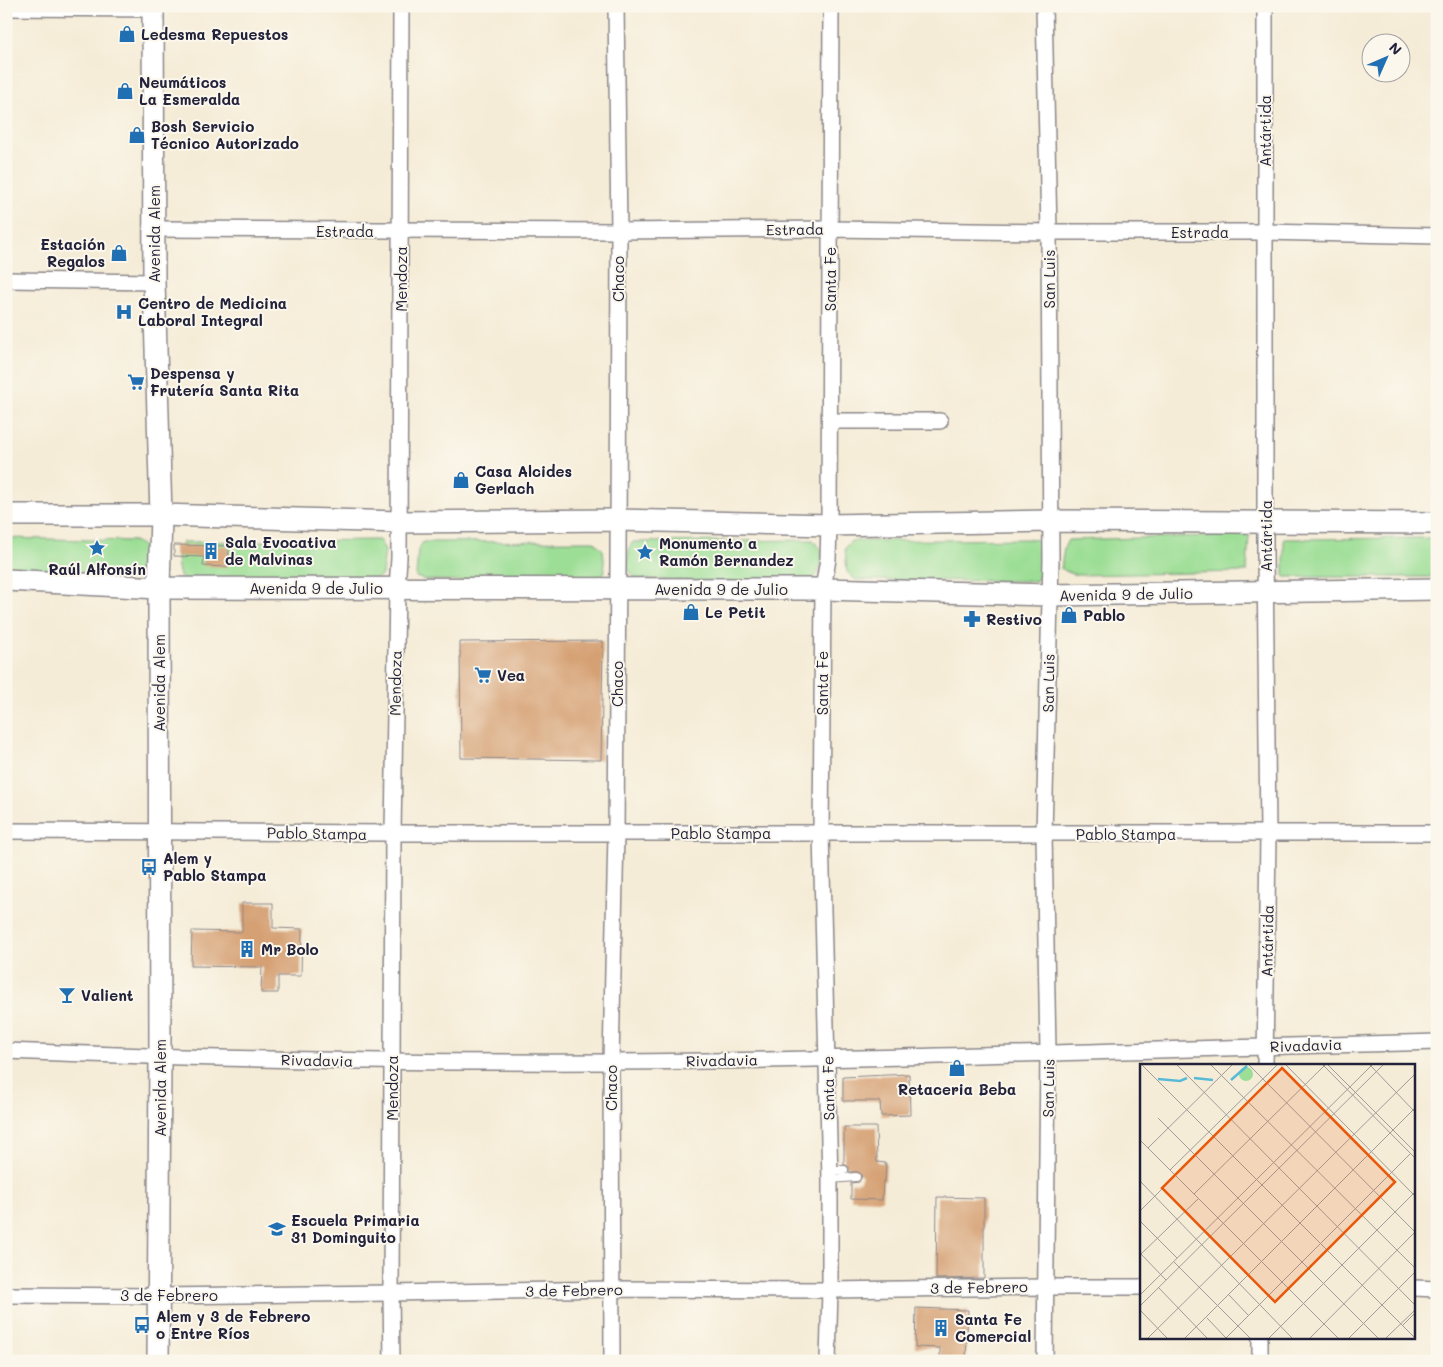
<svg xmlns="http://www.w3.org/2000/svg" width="1443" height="1367" font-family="Mali,sans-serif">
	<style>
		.green { fill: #9cde95; stroke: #5f8068 }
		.building { fill: #d5a073 }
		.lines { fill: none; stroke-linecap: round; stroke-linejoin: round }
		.lane-casing { stroke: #8c8789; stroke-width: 10 }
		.street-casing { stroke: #8c8789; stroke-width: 18 }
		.secondary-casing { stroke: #8c8789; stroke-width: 24 }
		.lane { stroke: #fff; stroke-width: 8 }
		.street { stroke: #fff; stroke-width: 15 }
		.secondary { stroke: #fff; stroke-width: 21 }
		.labels { text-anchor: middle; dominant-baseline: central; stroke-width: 4; stroke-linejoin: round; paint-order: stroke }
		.poi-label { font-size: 15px; font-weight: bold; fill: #22223b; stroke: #fbf7ec; text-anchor: start }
		.street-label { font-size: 15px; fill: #22223b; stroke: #fbf7ec }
		.inset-river { fill: none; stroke: #58bad6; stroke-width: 2.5 }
		.inset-road { fill: none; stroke: #a19b99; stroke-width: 1 }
		.view { fill: #e8590c; fill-opacity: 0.15; stroke: #e8590c; stroke-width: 2.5 }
		.inset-edge { fill: none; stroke: #22223b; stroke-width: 2.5 }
	</style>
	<rect width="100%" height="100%" fill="#fbf7ec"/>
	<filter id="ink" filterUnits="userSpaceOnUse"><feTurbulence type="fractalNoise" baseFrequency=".02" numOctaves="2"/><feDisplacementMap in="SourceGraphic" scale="10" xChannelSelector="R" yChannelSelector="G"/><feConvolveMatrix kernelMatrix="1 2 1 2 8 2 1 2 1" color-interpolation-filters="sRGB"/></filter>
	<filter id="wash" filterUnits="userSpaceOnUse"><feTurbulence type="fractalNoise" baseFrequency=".0096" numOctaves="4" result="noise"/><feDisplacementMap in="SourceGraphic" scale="20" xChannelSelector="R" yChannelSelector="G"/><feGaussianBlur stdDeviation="1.12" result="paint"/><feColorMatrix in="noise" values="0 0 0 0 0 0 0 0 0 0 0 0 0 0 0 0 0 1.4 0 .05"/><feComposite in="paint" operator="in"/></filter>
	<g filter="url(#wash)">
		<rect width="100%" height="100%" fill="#f5ecd7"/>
		<g class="green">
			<path d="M1249,535L1247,572L1075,575L1061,569L1064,548L1068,540Z"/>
			<path d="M6,538L134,541L142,545L144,554L145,574L136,580L6,571Z"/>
			<path d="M1437,538V577H1284V539Z"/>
			<path d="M1034,539L1042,545L1041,572L1036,581L856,580L847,572L845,548L851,541Z"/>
			<path d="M379,540L385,550L382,575L375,580L190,582L180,577C177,563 175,555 182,542Z"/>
			<path d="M813,540L822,550L821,566L812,584L636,579L627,568L629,548L633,542Z"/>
			<path d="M594,541L603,550L605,571L597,583L425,580L416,577L418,550L423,542Z"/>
		</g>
		<g id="blocks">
			<g class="building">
				<path d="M174,545L229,546L228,567L203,566L204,557L174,556Z"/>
				<path d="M603,641L601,760L461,758L460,642Z"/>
				<path d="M242,903H273V928L302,929L301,976H278V993H261L262,967L191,966L192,931L242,932Z"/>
				<path d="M909,1074L910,1115L881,1116L880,1101H843V1077Z"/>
				<path d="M844,1127H876L877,1162L886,1163L885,1181H883L882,1200L851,1199V1183L859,1182L862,1176L858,1172H849V1167L844,1164Z"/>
				<path d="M937,1197L984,1198V1278L936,1279Z"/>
				<path d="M916,1308L968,1310L966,1361H940V1348L915,1347Z"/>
			</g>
		</g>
	</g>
	<g filter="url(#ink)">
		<use href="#blocks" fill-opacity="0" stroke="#8c8789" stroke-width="1"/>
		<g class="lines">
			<g class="lane-casing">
				<g id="lane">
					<path d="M830,1170H844"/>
					<path d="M830,1179L856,1177"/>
				</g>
			</g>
			<g class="street-casing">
				<g id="street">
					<path d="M1044,6L1049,232L1051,560L1044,834L1048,1052L1045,1361"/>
					<path d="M1265,6V556L1268,834L1265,1066"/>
					<path d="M6,8L153,9"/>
					<path d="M154,229L619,231L830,229L1049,232H1265L1437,236"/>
					<path d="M6,280L154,282"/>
					<path d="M830,421H940"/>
					<path d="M6,831L393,833H1437"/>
					<path d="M6,1051C207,1059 409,1063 610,1062C886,1060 1161,1049 1437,1042"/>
					<path d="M1414,1288L1437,1289"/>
					<path d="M6,1295L159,1296L391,1293L612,1289L830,1290L1045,1287H1142"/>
					<path d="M1260,1338V1361"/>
					<path d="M392,1361L391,1293L393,833L397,589L399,558L401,6"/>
					<path d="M612,1361L611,1062L616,833L618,562L619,231L616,6"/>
					<path d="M828,1361L830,1290V1179L821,834L823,589L828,559L829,525L831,6"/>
				</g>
			</g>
			<g class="secondary-casing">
				<g id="secondary">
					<path d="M153,6L154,282L161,515L159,588L160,1057L158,1361"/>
					<path d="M6,515H161L399,522L617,520L829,525L1051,521L1437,523"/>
					<path d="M6,580L159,588L823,589L1050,595L1437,589"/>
				</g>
			</g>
			<use href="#lane" class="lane"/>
			<use href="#street" class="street"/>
			<use href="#secondary" class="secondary"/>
		</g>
	</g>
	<defs>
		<g id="shop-bare" transform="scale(1.35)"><path d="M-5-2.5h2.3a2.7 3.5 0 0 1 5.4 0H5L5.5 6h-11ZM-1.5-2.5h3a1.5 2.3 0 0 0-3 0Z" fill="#1f6fb2" stroke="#fbf7ec" stroke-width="2.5" paint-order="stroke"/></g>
		<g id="hospital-bare" transform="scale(1.35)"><path d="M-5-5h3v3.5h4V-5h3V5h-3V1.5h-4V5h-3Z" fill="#1f6fb2" stroke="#fbf7ec" stroke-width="2.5" paint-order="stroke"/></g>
		<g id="supermarket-bare" transform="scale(1.35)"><path d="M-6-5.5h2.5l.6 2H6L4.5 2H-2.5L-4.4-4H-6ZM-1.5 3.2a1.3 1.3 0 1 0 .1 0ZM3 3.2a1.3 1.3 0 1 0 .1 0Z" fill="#1f6fb2" stroke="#fbf7ec" stroke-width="2.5" paint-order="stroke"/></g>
		<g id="sight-bare" transform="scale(1.35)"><path d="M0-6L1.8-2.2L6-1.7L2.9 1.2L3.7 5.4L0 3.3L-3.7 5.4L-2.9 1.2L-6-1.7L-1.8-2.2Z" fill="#1f6fb2" stroke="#fbf7ec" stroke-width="2.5" paint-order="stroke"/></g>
		<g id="building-bare" transform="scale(1.35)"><path d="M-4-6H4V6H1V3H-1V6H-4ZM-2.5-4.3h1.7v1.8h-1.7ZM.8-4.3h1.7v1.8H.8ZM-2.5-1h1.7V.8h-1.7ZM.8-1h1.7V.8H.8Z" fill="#1f6fb2" stroke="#fbf7ec" stroke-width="2.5" paint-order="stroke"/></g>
		<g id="pharmacy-bare" transform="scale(1.35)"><path d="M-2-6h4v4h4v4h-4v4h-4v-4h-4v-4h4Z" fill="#1f6fb2" stroke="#fbf7ec" stroke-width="2.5" paint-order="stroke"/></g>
		<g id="bus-bare" transform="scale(1.35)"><path d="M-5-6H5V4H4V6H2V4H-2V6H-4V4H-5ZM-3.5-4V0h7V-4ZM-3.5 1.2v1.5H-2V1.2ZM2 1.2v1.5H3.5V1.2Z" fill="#1f6fb2" stroke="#fbf7ec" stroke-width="2.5" paint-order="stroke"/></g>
		<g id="bar-bare" transform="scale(1.35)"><path d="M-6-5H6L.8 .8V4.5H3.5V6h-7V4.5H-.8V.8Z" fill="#1f6fb2" stroke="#fbf7ec" stroke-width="2.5" paint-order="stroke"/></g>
		<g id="school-bare" transform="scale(1.35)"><path d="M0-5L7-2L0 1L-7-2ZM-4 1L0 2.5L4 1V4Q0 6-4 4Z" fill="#1f6fb2" stroke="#fbf7ec" stroke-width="2.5" paint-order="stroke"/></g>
	</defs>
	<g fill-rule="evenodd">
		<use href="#shop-bare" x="127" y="34"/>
		<use href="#shop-bare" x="125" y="91"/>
		<use href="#shop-bare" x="137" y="135"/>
		<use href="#shop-bare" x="119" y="253"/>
		<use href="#hospital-bare" x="124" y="312"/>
		<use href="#supermarket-bare" x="136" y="382"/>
		<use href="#shop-bare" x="461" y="480"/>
		<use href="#sight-bare" x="97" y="548"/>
		<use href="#building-bare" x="211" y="551"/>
		<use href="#sight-bare" x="645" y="552"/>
		<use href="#shop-bare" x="691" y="612"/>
		<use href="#shop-bare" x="1069" y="615"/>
		<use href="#pharmacy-bare" x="972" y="619"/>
		<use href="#supermarket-bare" x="483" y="675"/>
		<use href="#bus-bare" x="149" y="867"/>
		<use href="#building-bare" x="247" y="949"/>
		<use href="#bar-bare" x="67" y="995"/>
		<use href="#shop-bare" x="957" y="1068"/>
		<use href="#school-bare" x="277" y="1229"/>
		<use href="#bus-bare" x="142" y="1325"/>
		<use href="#building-bare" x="941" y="1328"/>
	</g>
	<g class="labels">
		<g class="poi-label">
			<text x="141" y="34">Ledesma Repuestos</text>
			<text x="139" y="82">Neumáticos<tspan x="139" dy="17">La Esmeralda</tspan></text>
			<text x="151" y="126">Bosh Servicio<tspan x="151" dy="17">Técnico Autorizado</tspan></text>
			<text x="105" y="244" text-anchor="end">Estación<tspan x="105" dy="17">Regalos</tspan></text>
			<text x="138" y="303">Centro de Medicina<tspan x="138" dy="17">Laboral Integral</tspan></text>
			<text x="150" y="373">Despensa y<tspan x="150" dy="17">Frutería Santa Rita</tspan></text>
			<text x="475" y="471">Casa Alcides<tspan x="475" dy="17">Gerlach</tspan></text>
			<text x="225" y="542">Sala Evocativa<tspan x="225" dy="17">de Malvinas</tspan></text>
			<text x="659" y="543">Monumento a<tspan x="659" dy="17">Ramón Bernandez</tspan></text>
			<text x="97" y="569" text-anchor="middle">Raúl Alfonsín</text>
			<text x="705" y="612">Le Petit</text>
			<text x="1083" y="615">Pablo</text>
			<text x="986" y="619">Restivo</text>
			<text x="497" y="675">Vea</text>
			<text x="163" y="858">Alem y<tspan x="163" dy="17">Pablo Stampa</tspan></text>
			<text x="261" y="949">Mr Bolo</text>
			<text x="81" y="995">Valient</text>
			<text x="957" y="1089" text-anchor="middle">Retaceria Beba</text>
			<text x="291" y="1220">Escuela Primaria<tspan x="291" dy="17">31 Dominguito</tspan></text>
			<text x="156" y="1316">Alem y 3 de Febrero<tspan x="156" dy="17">o Entre Ríos</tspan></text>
			<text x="955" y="1319">Santa Fe<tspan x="955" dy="17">Comercial</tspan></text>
		</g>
		<g class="street-label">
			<text transform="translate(1265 131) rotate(-90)">Antártida</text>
			<text transform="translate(795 229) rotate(-1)">Estrada</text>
			<text x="345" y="231">Estrada</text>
			<text x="1200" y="232">Estrada</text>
			<text transform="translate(154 234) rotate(-90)">Avenida Alem</text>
			<text transform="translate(401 279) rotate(-90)">Mendoza</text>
			<text transform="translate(618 279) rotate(-90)">Chaco</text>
			<text transform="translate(830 279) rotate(-90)">Santa Fe</text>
			<text transform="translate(1049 279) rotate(-90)">San Luis</text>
			<text transform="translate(1266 536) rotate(-90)">Antártida</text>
			<text x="316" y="588">Avenida 9 de Julio</text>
			<text x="721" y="589">Avenida 9 de Julio</text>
			<text transform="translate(1126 594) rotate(-1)">Avenida 9 de Julio</text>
			<text transform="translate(159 683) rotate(-90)">Avenida Alem</text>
			<text transform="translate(395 683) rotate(-89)">Mendoza</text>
			<text transform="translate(822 683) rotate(-90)">Santa Fe</text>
			<text transform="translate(1048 683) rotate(-89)">San Luis</text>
			<text transform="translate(617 684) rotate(-90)">Chaco</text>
			<text transform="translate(317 833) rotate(1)">Pablo Stampa</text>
			<text x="721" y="833">Pablo Stampa</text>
			<text x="1126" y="834">Pablo Stampa</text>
			<text transform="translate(1267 941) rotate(-89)">Antártida</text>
			<text transform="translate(1306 1045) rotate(-2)">Rivadavia</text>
			<text transform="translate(317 1060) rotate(1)">Rivadavia</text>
			<text transform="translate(722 1060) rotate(-1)">Rivadavia</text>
			<text transform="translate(160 1088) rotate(-90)">Avenida Alem</text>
			<text transform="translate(392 1088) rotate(-90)">Mendoza</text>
			<text transform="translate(611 1088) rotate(-90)">Chaco</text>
			<text transform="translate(828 1088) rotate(-91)">Santa Fe</text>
			<text transform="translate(1048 1088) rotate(-89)">San Luis</text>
			<text transform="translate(979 1287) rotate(-1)">3 de Febrero</text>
			<text transform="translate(574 1290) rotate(-1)">3 de Febrero</text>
			<text x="169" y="1295">3 de Febrero</text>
		</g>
	</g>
	<g transform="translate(1140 1064)">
		<rect width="275" height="275" fill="#f5ecd7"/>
		<path d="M99 10a7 7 0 1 1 14 0a7 7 0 1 1-14 0Z" fill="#9cde95"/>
		<path class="inset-river" d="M54,14L73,16M18,15L40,17L47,14M91,16L107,2"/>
		<path class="inset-road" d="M2,1L275,274M37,1L275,241M71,1L275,204M109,1L275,168M146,1L275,132M183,1L275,94M188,1L275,88M230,1L274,47M18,54L238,274M0,76L198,274M8,84L92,1M30,106L137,1M0,117L152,274M54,130L185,1M0,147L35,112M0,157L37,194M0,189L26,216M0,191L58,135M34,198L110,274M18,223L67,274M0,231L232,1M89,231L109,252M0,242L243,1M0,246L27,274M67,254L86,274M262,262L275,249M8,274L275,10M45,274L275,44M86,274L271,89M129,274L275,128M170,274L275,168M209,274L275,208M246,274L275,246"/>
		<path class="view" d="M142,4L255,118L135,238L22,124Z"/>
		<rect width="275" height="275" class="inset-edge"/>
	</g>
	<rect width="1443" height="1367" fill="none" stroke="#fbf7ec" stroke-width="25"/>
	<g transform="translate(1386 58) rotate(45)"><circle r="24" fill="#fbf7ec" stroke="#a4a2a5"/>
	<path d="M0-4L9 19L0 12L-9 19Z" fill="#1f6fb2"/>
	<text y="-8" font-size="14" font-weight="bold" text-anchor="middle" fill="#22223b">N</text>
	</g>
</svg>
